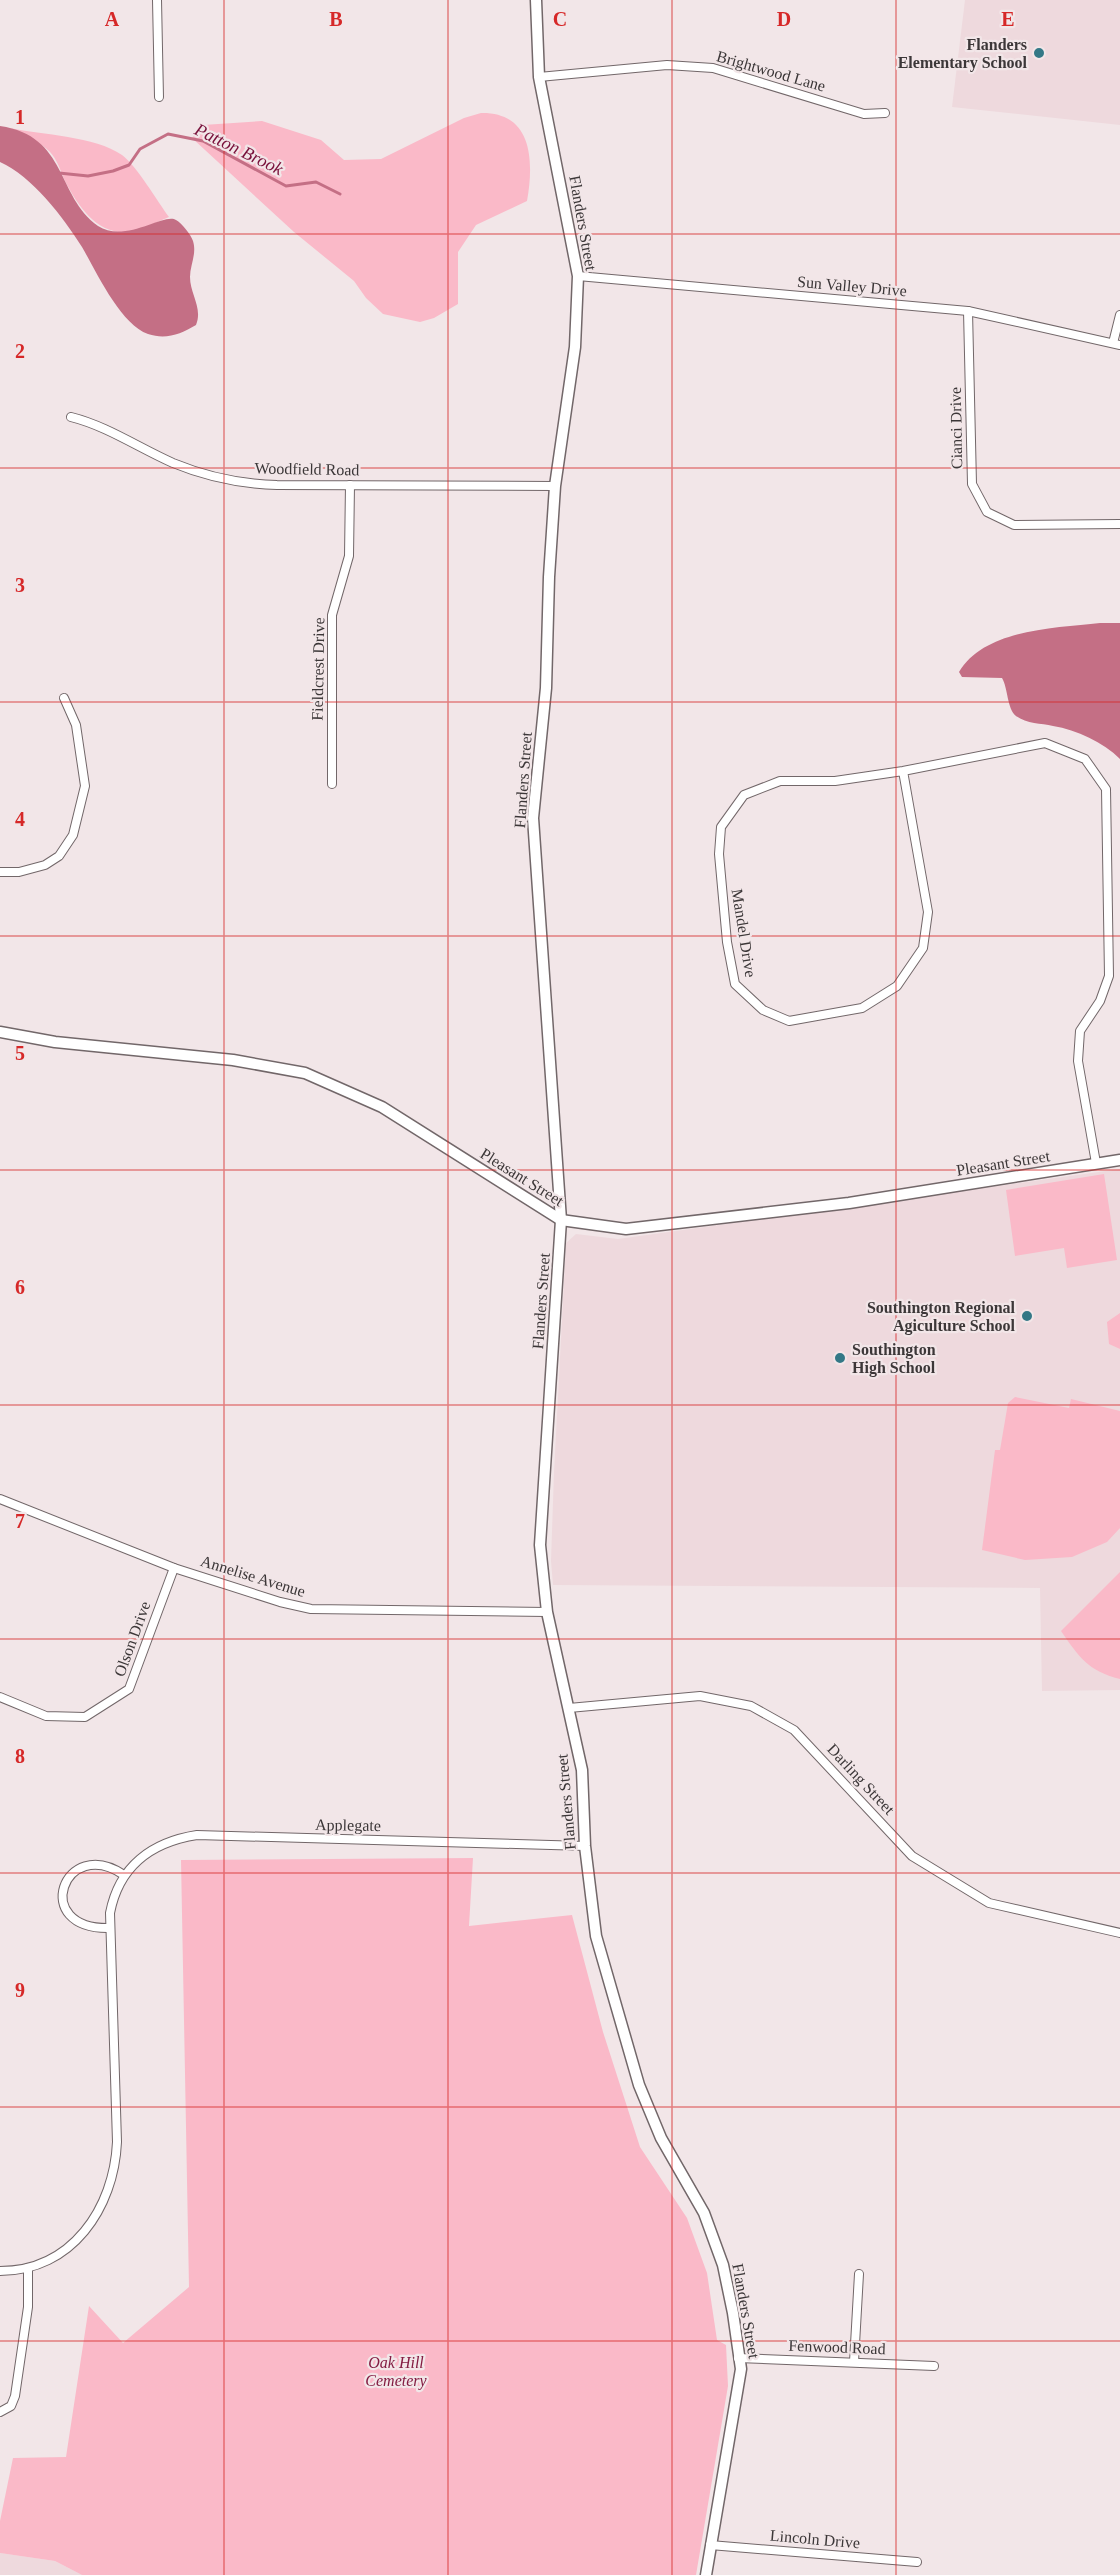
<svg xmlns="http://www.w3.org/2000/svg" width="1120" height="2575" font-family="Georgia,serif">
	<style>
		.built { fill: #eed9dd }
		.green { fill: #fab9c8 }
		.water { fill: #c46f85 }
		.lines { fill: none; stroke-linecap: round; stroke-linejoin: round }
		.stream { stroke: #c46f85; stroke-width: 3 }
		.minor-casing { stroke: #726769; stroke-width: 10 }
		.tertiary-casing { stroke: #726769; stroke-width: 13 }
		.minor { stroke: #fff; stroke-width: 8 }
		.tertiary { stroke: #fff; stroke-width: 10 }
		.grid { fill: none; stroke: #d62828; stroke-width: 1.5; stroke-opacity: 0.55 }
		.poi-dot { fill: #337886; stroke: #f2e6e8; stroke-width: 2 }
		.labels { text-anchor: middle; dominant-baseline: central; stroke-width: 4.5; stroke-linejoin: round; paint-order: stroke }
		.poi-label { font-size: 16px; font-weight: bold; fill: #3c3738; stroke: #f2e6e8; text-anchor: end }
		.street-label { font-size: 16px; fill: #3c3738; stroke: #f2e6e8 }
		.park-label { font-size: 16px; font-style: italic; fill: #831c42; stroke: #f2e6e8 }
		.water-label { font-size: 18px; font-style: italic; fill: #79113b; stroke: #f2e6e8 }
		.grid-label { font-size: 20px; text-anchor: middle; font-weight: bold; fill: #d62828; stroke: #f2e6e8; stroke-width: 4.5; stroke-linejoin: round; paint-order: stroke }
	</style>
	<rect width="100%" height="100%" fill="#f2e6e8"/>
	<g class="built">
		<path d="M965,0H1120V125L952,107Z"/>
		<path d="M1120,1169V1690L1042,1691L1040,1588L553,1585L551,1561L554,1473L566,1243L576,1234L618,1239Z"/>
		<path d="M0,2553L55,2561L82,2575H0Z"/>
	</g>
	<g class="green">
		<path d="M481,113C533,112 534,162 527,201L476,225L458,252V304L434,318L420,322L383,314L366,298L354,281L294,232L192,138L203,125L262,121L321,140L344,160L381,159L464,118Z"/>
		<path d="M10,128C42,135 95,136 122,155C136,165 158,202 169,217C158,221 147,228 135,231C100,239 79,208 65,181C61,172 57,159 50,152C39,141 24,135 10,128Z"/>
		<path d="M1104,1174L1117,1260L1067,1268L1064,1248L1015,1256L1006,1190Z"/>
		<path d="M1120,1313V1349L1109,1344L1107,1322Z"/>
		<path d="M1015,1397L1069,1408L1071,1399L1120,1411V1528L1107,1542L1072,1557L1025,1560L982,1550L995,1450H1000L1008,1403Z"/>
		<path d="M1120,1572V1679C1088,1671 1079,1657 1061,1631Z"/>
		<path d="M473,1858L469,1926L572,1915L603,2032L640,2147L687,2218L707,2273L717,2340L726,2345L728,2386L696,2575H82L55,2561L0,2553V2521L13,2458L66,2457L89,2306L123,2343L189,2287L181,1860Z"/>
	</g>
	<g class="water">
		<path d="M0,126C68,136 56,196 98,226C125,244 165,212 176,220C182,223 191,235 193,241C197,254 190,265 190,277C190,294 203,308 196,325C181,334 166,340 148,334C120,324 96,271 82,247C63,217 32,176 0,162Z"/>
		<path d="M1100,623H1120V759C1103,742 1077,730 1053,726C1041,723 1027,724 1016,716C1007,709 1008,688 1002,678L962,677L959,672C985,629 1055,628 1100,623Z"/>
	</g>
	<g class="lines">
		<path class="stream" d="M59,173L88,176L113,171L129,165L140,149L168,134L203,141L286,186L316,182L340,194"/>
		<g class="minor-casing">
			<g id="minor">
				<path d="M157,0L159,97"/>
				<path d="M539,77L667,65L713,68L864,114L885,113"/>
				<path d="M578,276L968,311L1120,345"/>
				<path d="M968,311L972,484L987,512L1014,525L1120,524"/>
				<path d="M1113,343L1120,315"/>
				<path d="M71,417C107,426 139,448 173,463C207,477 240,484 277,485L555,486"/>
				<path d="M903,771L928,912L923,948L897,986L862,1008L789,1021L763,1010L735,984L727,942L719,854L721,827L744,795L780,781H835L903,771L1045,743L1085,759L1106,789L1109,976L1100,1001L1080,1031L1078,1061L1096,1163"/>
				<path d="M332,784V615L349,556L350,485"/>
				<path d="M0,872H19L45,865L59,856L73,835L85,786L76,725L64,698"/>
				<path d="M0,1499L174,1568L280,1602L311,1609L547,1612"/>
				<path d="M0,1697L46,1716L85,1717L129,1689L174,1568"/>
				<path d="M569,1708L700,1696L751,1706L794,1730L912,1856L989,1903L1120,1933"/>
				<path d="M110,1928C29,1930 64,1834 124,1875"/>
				<path d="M0,2271C72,2271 114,2208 117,2142L110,1913C119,1866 152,1842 197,1835L585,1846"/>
				<path d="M738,2358L934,2366"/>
				<path d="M854,2362L859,2274"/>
				<path d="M0,2412L11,2406L15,2396L28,2307V2268"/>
				<path d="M710,2545L917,2562"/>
			</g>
		</g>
		<g class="tertiary-casing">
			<g id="tertiary">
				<path d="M536,0L539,77L578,276L575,347L555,486L549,577L546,688L533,818L561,1220L540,1545L547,1612L582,1770L585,1846L596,1936L639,2085L661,2138L704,2213L723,2265L733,2313L741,2369L706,2575"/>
				<path d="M0,1032L55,1042L233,1060L305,1073L382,1107L561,1220L626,1229L849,1203L1120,1160"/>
			</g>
		</g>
		<use href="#minor" class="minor"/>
		<use href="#tertiary" class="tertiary"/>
	</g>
	<path class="grid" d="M224,0V2575M448,0V2575M672,0V2575M896,0V2575M0,234H1120M0,468H1120M0,702H1120M0,936H1120M0,1170H1120M0,1405H1120M0,1639H1120M0,1873H1120M0,2107H1120M0,2341H1120"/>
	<g class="poi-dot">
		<circle cx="1039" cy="53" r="6"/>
		<circle cx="1027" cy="1316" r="6"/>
		<circle cx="840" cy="1358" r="6"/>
	</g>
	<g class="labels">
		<g class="poi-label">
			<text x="1027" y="44">Flanders<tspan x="1027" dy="18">Elementary School</tspan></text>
			<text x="1015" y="1307">Southington Regional<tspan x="1015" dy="18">Agiculture School</tspan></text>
			<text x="852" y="1349" text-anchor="start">Southington<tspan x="852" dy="18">High School</tspan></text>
		</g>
		<g class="street-label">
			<text transform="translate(771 71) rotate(16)">Brightwood Lane</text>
			<text transform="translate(583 223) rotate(80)">Flanders Street</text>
			<text transform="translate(852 286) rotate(5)">Sun Valley Drive</text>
			<text transform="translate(956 428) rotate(-91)">Cianci Drive</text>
			<text transform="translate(307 469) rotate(1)">Woodfield Road</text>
			<text transform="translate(318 669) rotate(-89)">Fieldcrest Drive</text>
			<text transform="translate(523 780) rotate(-86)">Flanders Street</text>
			<text transform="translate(744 933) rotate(81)">Mandel Drive</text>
			<text transform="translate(1003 1163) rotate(-9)">Pleasant Street</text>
			<text transform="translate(522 1177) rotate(32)">Pleasant Street</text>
			<text transform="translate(541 1301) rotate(-86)">Flanders Street</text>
			<text transform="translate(253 1576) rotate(17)">Annelise Avenue</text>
			<text transform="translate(132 1639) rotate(-70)">Olson Drive</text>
			<text transform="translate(861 1779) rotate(47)">Darling Street</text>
			<text transform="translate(566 1802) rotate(-95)">Flanders Street</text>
			<text transform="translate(348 1825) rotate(1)">Applegate</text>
			<text transform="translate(746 2311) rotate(80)">Flanders Street</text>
			<text transform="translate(837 2347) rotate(2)">Fenwood Road</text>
			<text transform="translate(815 2539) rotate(5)">Lincoln Drive</text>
		</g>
		<g class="park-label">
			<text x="396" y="2362">Oak Hill<tspan x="396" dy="18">Cemetery</tspan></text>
		</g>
		<g class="water-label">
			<text transform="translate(239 149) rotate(26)">Patton Brook</text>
		</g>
	</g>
	<g class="grid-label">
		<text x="112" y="26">A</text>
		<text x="336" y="26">B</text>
		<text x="560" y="26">C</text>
		<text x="784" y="26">D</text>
		<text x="1008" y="26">E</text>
		<text x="20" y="124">1</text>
		<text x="20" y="358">2</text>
		<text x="20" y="592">3</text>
		<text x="20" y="826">4</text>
		<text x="20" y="1060">5</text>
		<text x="20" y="1294">6</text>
		<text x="20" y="1528">7</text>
		<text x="20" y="1763">8</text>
		<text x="20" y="1997">9</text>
	</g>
</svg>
